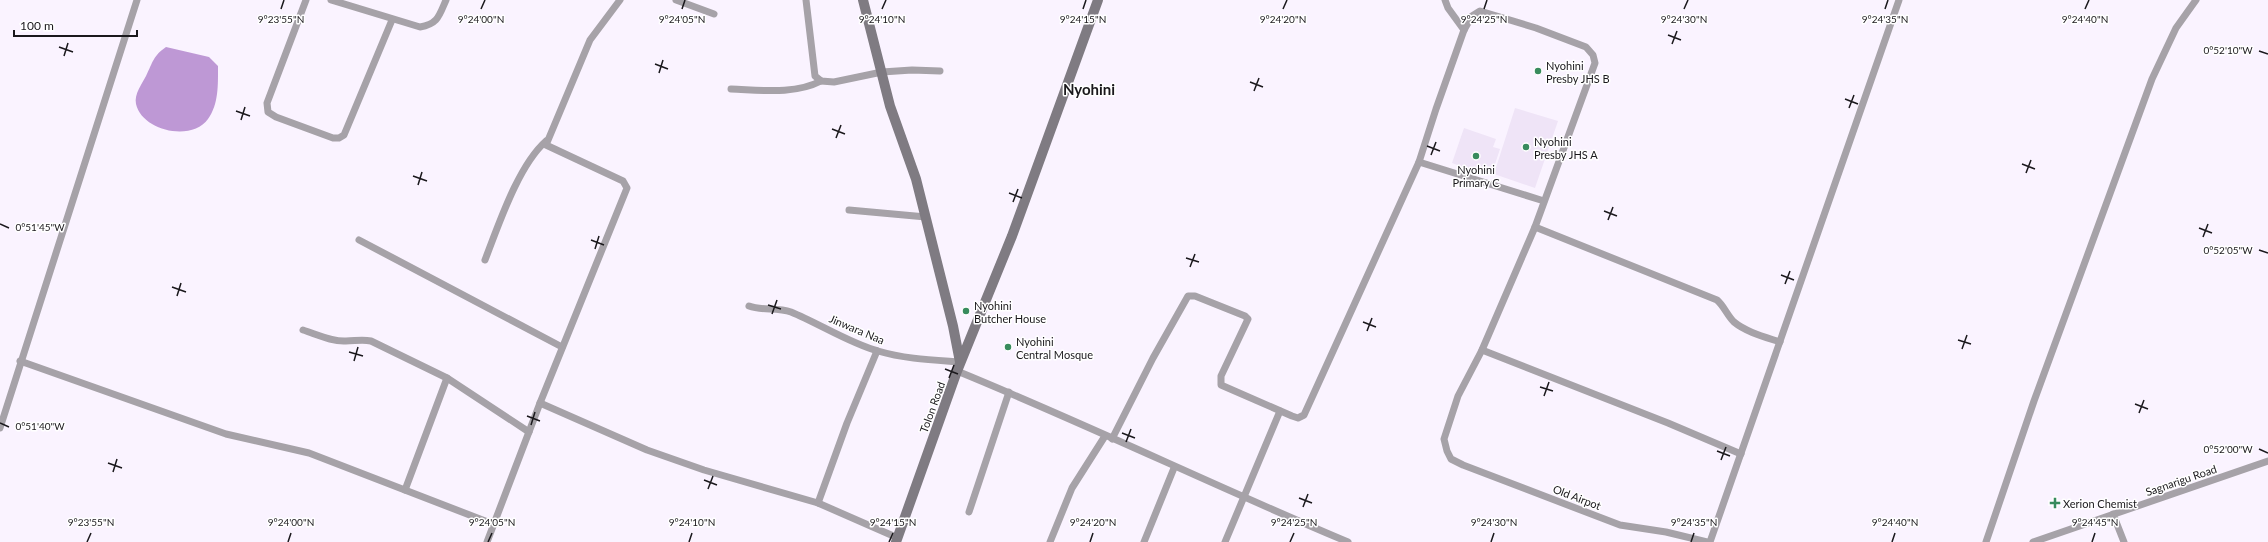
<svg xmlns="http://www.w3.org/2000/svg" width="2268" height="542" font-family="Lato,sans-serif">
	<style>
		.built { fill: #efe4f7 }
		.water { fill: #be98d5 }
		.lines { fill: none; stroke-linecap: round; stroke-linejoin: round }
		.street { stroke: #a6a2a8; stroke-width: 7 }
		.secondary { stroke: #7f7b82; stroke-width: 10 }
		.ticks { fill: none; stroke: #1a181c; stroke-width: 1.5 }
		.poi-dot { fill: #388b5d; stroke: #fff; stroke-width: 1.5 }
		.labels { text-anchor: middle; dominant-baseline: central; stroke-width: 3; stroke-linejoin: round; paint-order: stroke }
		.poi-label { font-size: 11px; fill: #1a181c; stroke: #fff; text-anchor: start }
		.street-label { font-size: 11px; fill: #1a181c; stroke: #fff }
		.district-label { font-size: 15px; font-weight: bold; fill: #1a181c; stroke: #fff }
		.ticks-label { font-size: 10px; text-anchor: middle; fill: #1a181c; stroke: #fff; stroke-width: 3; stroke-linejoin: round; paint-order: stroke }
	</style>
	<rect width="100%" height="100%" fill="#faf3ff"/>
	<g class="built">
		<path d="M1515,108L1558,121L1535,188L1494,174Z"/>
		<path d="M1464,128L1496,139L1493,147L1500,149L1492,173L1485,170L1482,174L1452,163Z"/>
	</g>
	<path class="water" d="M166,47L209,57L218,66C218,84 219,104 208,119C192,142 142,131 136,104C134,94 142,84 146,76C153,62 153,56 166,47Z"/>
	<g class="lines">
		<g class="street">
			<path d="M306,0L267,103L268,112L276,117L333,138H339L344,135L392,20"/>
			<path d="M331,0L420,27C438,24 439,16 446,0"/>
			<path d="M676,0L714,14"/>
			<path d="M806,0L815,76L821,81L834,82L882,72L912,70L940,71"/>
			<path d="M1445,0L1448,8L1464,30"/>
			<path d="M731,89C760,90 794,95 821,81"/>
			<path d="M1419,162L1544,201"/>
			<path d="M849,210L926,217"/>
			<path d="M1535,227L1717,300C1724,306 1727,315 1734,322C1746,332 1765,337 1780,342"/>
			<path d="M359,240L562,347"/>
			<path d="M485,260C499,224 518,166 546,141"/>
			<path d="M749,306C762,311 777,307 791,312C818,323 851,344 878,351C905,359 933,360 960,362"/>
			<path d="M303,330C316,334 332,342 346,341C355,341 362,339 371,341L447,378L529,432"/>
			<path d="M1482,350L1668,423L1741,454"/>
			<path d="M20,361L226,434L309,453L493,524"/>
			<path d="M957,371C1089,425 1217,487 1348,542"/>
			<path d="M540,403L647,450L704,470L818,503L898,538"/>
			<path d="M0,428L137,0"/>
			<path d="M1112,439L1153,358L1188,296H1195L1245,316L1248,319L1221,376V385L1292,416L1298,418L1304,415L1419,162L1436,109L1464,30L1472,16L1480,11L1536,28L1586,47L1593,55L1595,63L1535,227L1482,350L1458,396L1444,439L1447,451L1451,459L1463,465L1620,525L1666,532L1707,542"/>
			<path d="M405,490L447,378"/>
			<path d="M818,503L847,423L877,351"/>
			<path d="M969,512L1009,392"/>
			<path d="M2113,514L2124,542"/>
			<path d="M487,542L540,403L627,188L623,181L546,145L590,40L620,0"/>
			<path d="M1050,542L1072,488L1105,436"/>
			<path d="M1144,542L1174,468"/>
			<path d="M1225,542L1280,411"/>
			<path d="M1710,542L1899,0"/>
			<path d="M1986,542L2034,401L2152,79L2176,28L2196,0"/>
			<path d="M2033,542L2268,461"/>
		</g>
		<g class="secondary">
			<path d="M863,0L890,106L916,179L953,326L960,362"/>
			<path d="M896,542L957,371L1012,236L1098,0"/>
		</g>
	</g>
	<path class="ticks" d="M281,9L284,0M481,9L485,0M682,9L685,0M882,9L886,0M1083,9L1086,0M1283,9L1287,0M1484,9L1487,0M1684,9L1688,0M1885,9L1888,0M2085,9L2089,0M1668,35L1681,40M1672,44L1677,31M59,47L73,52M2259,51L2268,54M64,56L68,43M655,64L668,69M659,73L663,60M1250,82L1263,87M1254,91L1259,78M1845,99L1858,104M1849,108L1854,95M236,111L250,116M241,120L245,107M832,129L845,134M836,138L841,125M1427,146L1440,151M1431,155L1436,142M2022,164L2035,169M2026,173L2031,160M413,176L427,181M418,185L422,172M1009,193L1022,198M1013,202L1018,189M1604,211L1617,216M1608,220L1613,207M0,224L9,228M2199,228L2212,233M2203,237L2208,224M591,240L604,245M595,249L599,236M2259,250L2268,253M1186,258L1199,262M1190,267L1195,254M1781,275L1794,280M1785,284L1790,271M172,287L186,292M177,296L181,283M768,305L781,309M772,314L777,300M1363,322L1376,327M1367,331L1372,318M1958,340L1971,344M1962,349L1967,335M349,352L363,356M354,361L358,347M945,369L958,374M949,378L954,365M1540,387L1553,391M1544,396L1549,382M2135,404L2148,409M2139,413L2144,400M527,416L540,421M0,423L9,427M531,425L535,412M1122,433L1135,438M1126,442L1131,429M2259,449L2268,453M1717,451L1730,456M1721,460L1726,447M108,463L122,468M113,472L117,459M704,480L717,485M708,489L713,476M1299,498L1312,503M1303,507L1308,494M87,542L91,533M288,542L291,533M488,542L492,533M689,542L692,533M889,542L893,533M1090,542L1093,533M1290,542L1294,533M1491,542L1494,533M1691,542L1694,533M1892,542L1895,533M2092,542L2095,533"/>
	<g class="poi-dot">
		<circle cx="1538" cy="71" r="4"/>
		<circle cx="1526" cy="147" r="4"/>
		<circle cx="1476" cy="156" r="4"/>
		<circle cx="966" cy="311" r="4"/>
		<circle cx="1008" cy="347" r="4"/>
		<path d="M2053 497h4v4h4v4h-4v4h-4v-4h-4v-4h4z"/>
	</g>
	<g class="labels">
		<g class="poi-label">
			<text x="1546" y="65">Nyohini<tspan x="1546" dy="13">Presby JHS B</tspan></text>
			<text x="1534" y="141">Nyohini<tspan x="1534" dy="13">Presby JHS A</tspan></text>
			<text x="1476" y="169" text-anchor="middle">Nyohini<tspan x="1476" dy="13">Primary C</tspan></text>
			<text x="974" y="305">Nyohini<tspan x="974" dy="13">Butcher House</tspan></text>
			<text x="1016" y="341">Nyohini<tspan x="1016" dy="13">Central Mosque</tspan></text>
			<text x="2063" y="503">Xerion Chemist</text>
		</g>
		<g class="street-label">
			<text transform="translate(857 329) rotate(23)">Jinwara Naa</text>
			<text transform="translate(932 407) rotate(-70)">Tolon Road</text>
			<text transform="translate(2181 480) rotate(-19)">Sagnarigu Road</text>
			<text transform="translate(1577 497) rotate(21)">Old Airpot</text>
		</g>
		<g class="district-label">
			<text x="1089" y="89">Nyohini</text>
		</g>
	</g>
	<g class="ticks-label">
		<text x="281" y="23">9°23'55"N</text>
		<text x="481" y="23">9°24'00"N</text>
		<text x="682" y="23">9°24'05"N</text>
		<text x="882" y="23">9°24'10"N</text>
		<text x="1083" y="23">9°24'15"N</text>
		<text x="1283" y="23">9°24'20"N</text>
		<text x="1484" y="23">9°24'25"N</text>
		<text x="1684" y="23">9°24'30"N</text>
		<text x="1885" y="23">9°24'35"N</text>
		<text x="2085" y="23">9°24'40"N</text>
		<text x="2228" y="54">0°52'10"W</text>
		<text x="40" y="231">0°51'45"W</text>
		<text x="2228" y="254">0°52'05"W</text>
		<text x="40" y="430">0°51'40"W</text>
		<text x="2228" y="453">0°52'00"W</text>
		<text x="91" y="526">9°23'55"N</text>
		<text x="291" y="526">9°24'00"N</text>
		<text x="492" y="526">9°24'05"N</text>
		<text x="692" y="526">9°24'10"N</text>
		<text x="893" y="526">9°24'15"N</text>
		<text x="1093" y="526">9°24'20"N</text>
		<text x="1294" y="526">9°24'25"N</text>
		<text x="1494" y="526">9°24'30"N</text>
		<text x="1694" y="526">9°24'35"N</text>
		<text x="1895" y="526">9°24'40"N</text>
		<text x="2095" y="526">9°24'45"N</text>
	</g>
	<path d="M14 30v6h123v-6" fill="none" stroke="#1a181c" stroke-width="2"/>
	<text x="20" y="30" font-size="12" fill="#1a181c" stroke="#ffffff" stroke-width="3" paint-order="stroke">100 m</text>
</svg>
